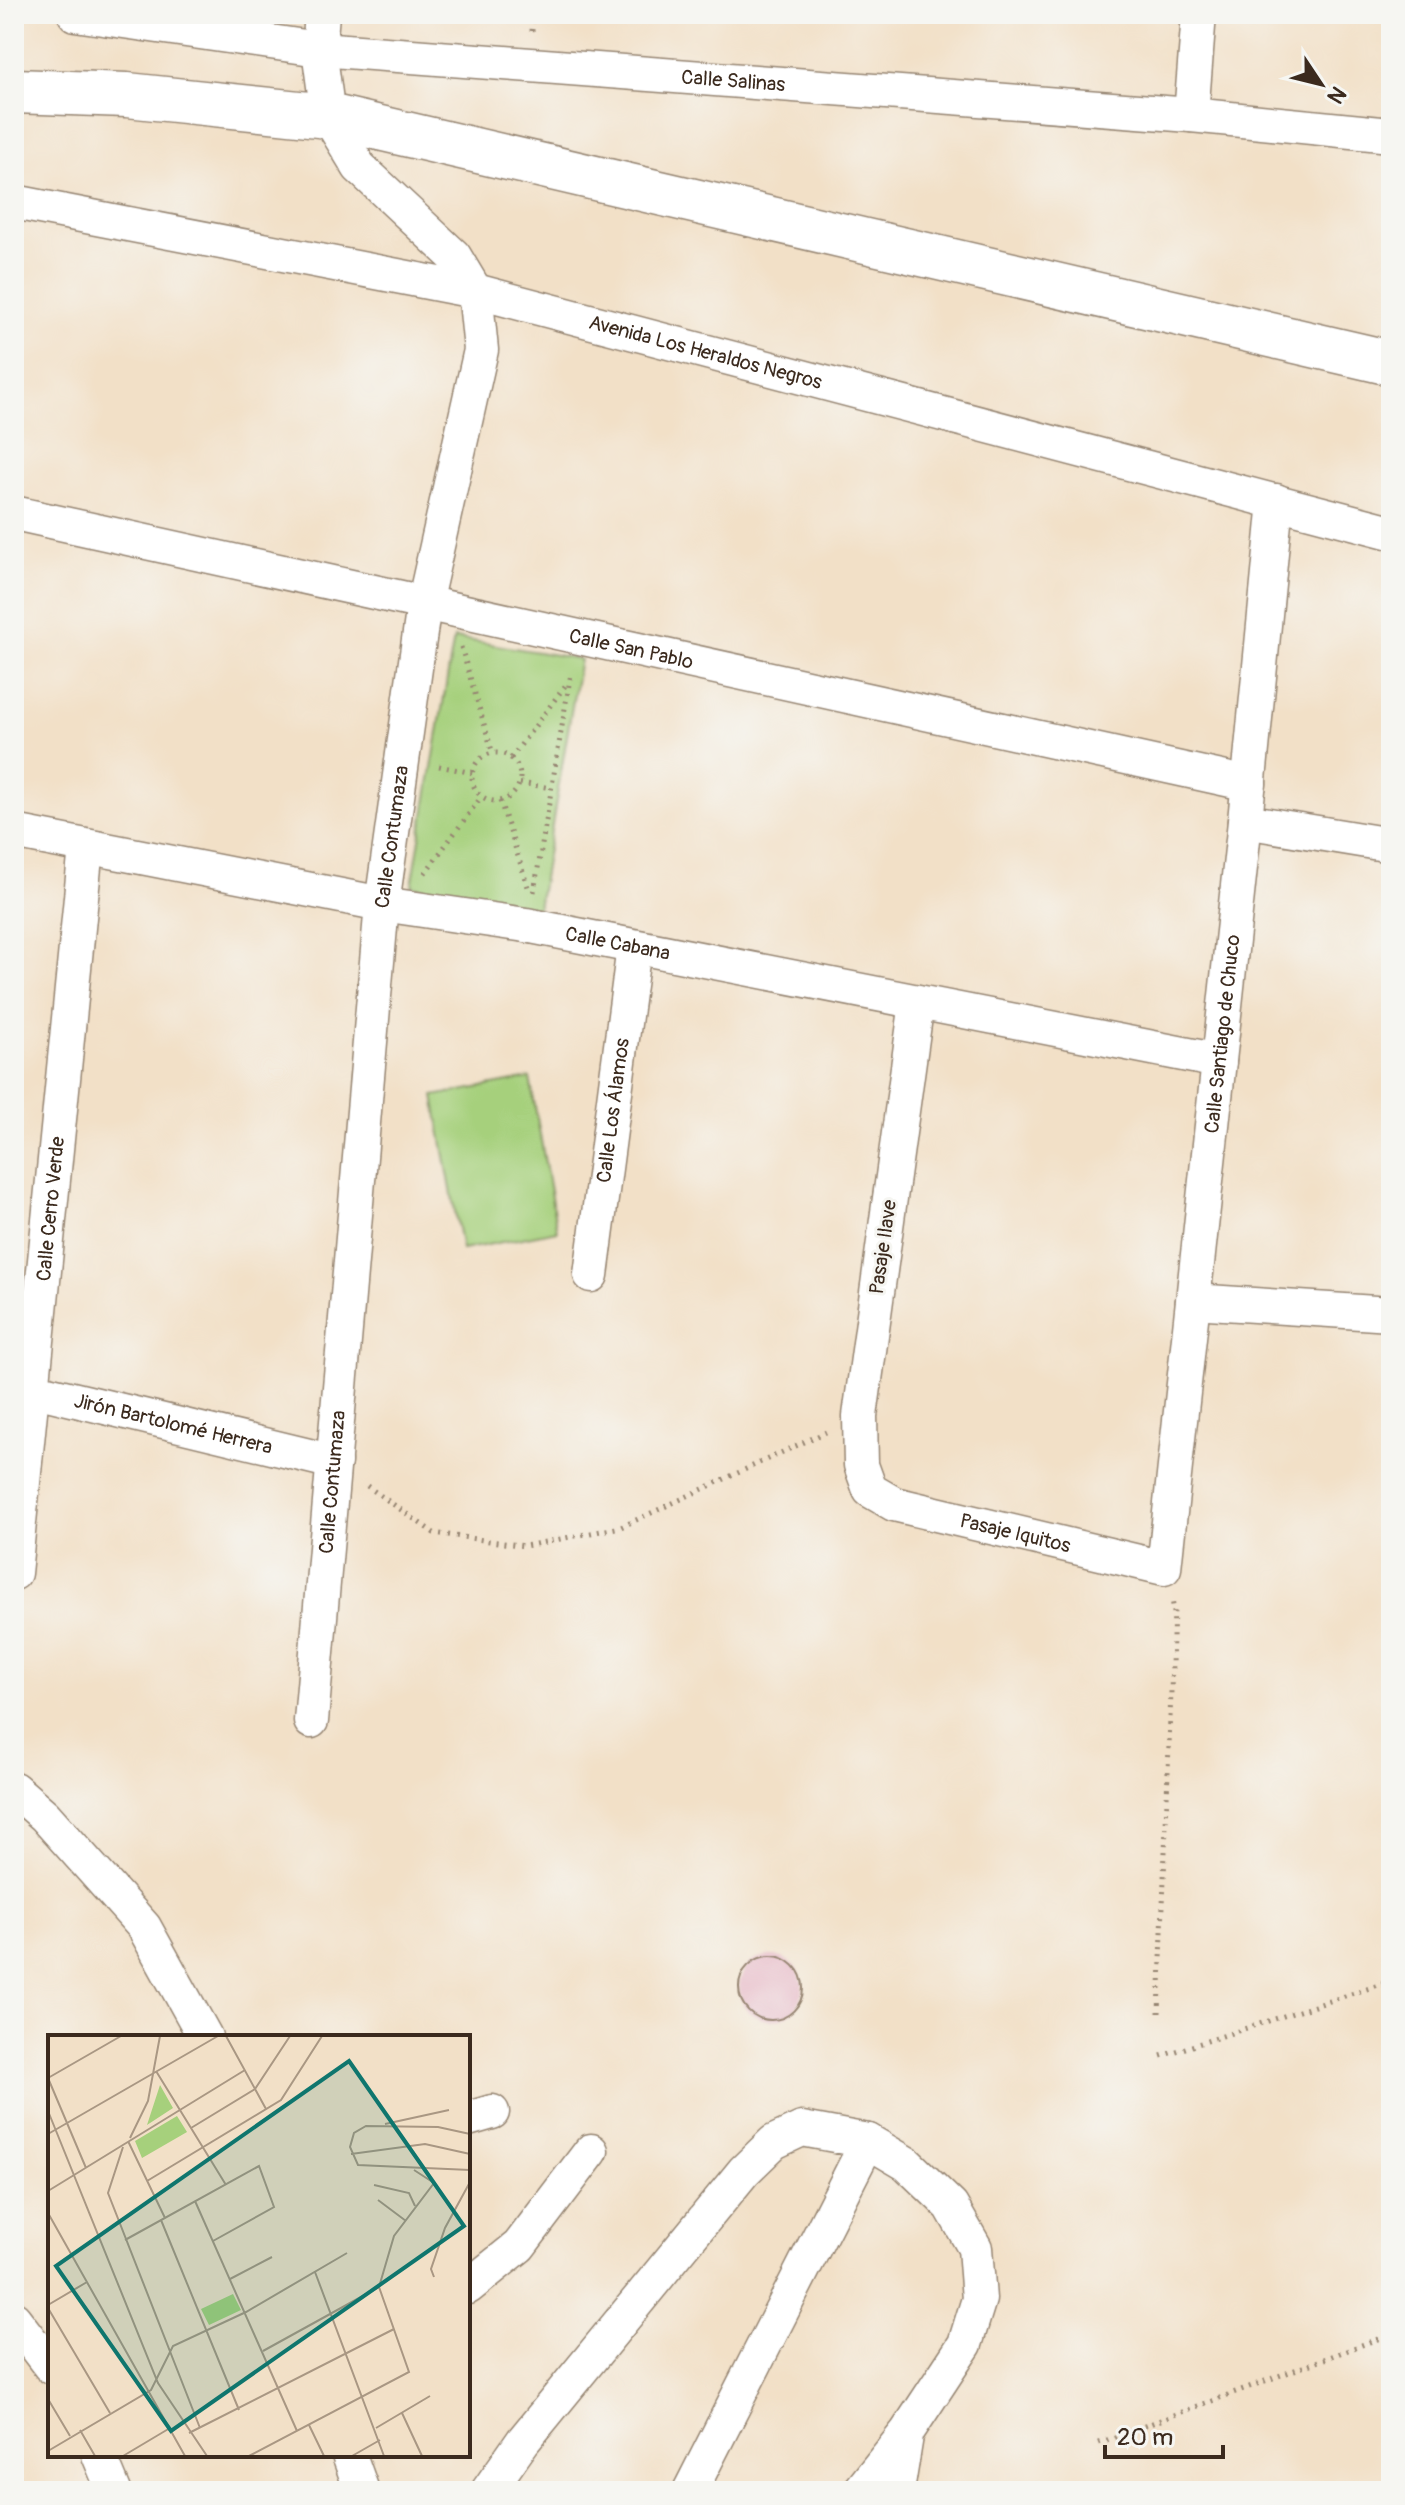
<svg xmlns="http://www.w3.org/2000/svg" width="1405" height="2505" font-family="Pangolin,sans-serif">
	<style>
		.green { fill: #a6d07c; stroke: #707d4d; stroke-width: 2 }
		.building { fill: #e2a6b9 }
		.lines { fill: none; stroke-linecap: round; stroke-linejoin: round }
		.street-casing { stroke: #968572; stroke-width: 37 }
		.secondary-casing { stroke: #968572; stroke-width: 47 }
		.path { stroke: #968572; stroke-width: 5; stroke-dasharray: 2 6; stroke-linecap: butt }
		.street { stroke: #fff; stroke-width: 34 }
		.secondary { stroke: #fff; stroke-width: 44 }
		.labels { text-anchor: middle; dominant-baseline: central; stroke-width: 6; stroke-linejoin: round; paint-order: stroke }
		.street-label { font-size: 20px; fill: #3b2a1e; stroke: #f6f6f2 }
		.inset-road { fill: none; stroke: #a99783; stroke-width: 2 }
		.view { fill: #0f766e; fill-opacity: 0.15; stroke: #0f766e; stroke-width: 4 }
		.inset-edge { fill: none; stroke: #3b2a1e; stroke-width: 4 }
	</style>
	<rect width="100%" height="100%" fill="#f6f6f2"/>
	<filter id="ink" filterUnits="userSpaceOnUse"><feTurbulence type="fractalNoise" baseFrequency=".0125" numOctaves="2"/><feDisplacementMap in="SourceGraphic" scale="16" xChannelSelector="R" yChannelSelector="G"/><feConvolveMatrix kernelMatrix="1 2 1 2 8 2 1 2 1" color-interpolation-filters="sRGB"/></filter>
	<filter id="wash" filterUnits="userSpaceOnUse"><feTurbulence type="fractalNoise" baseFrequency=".006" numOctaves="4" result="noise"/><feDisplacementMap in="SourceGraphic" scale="32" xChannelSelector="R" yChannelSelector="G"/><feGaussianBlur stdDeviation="1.8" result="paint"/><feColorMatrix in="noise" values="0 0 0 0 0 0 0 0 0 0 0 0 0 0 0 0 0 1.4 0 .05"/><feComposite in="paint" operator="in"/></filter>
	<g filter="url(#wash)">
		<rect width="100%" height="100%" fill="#f2e0c7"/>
		<g class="green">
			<path d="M454,638L580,659L538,908L412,886Z"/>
			<path d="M530,1078L557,1231L462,1250L434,1096Z"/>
		</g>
		<g id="blocks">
			<circle class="building" cx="771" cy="1988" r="32"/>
		</g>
	</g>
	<g filter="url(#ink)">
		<use href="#blocks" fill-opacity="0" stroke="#968572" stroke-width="2"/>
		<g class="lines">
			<g class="street-casing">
				<g id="street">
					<path id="s1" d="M75,14L319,49L1191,115L1391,135"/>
					<path d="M1191,115L1199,14"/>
					<path id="s2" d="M14,202L475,291L1391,532"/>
					<path id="s3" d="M14,513L1249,784"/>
					<path d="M1245,821L1391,845"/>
					<path id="s4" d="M14,832L382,904L526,925L1219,1061"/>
					<path id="s5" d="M917,1002L860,1416L861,1465L870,1490L894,1504L1164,1568L1245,821L1276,501"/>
					<path id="s6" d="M591,1275L634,947"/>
					<path d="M1193,1301L1391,1314"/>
					<path id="s7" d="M14,1385L334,1462"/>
					<path id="s8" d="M14,1573L86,847"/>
					<path id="s9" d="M311,1721L382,904L424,604L481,350L475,291L454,256L359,167L328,116L319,49L322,14"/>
					<path d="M14,1789L45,1816L144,1927L205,2037"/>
					<path d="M468,2119L492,2112"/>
					<path d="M468,2287L519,2246L591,2151"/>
					<path d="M14,2319L50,2366"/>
					<path d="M99,2455L114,2491"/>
					<path d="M349,2455L362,2491"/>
					<path d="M488,2491L523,2441L744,2171L774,2142L802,2129L868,2141L907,2164L951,2206L975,2248L979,2299L965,2344L907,2432L860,2491"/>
					<path d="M690,2491L868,2141"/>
					<path d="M897,2491L906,2436"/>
				</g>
			</g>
			<g class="secondary-casing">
				<path id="secondary" d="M14,91L127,95L328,116L1391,363"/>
			</g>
			<g class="path">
				<path d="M532,31L533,14"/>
				<path d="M461,647L493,754"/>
				<circle cx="496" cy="777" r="24"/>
				<path d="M511,758L568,682"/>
				<path d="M439,766L473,773"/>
				<path d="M520,783L551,788"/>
				<path d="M500,801L529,890"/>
				<path d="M425,873L482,796"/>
				<path d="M534,892L571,673"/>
				<path d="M367,1486L434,1533L525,1546L621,1527L826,1432"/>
				<path d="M1159,2013L1174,1611L1172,1600"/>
				<path d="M1161,2056L1391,1981"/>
				<path d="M1099,2443L1391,2334"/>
			</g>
			<use href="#street" class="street"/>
			<use href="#secondary" class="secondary"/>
		</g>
	</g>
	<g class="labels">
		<g class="street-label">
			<text stroke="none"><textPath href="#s1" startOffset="662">Calle Salinas</textPath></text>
			<text stroke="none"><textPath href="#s2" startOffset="708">Avenida Los Heraldos Negros</textPath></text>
			<text stroke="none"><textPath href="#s3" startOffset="632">Calle San Pablo</textPath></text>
			<text stroke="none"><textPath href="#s9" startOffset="888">Calle Contumaza</textPath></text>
			<text stroke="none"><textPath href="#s4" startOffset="614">Calle Cabana</textPath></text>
			<text stroke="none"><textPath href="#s5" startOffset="1336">Calle Santiago de Chuco</textPath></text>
			<text stroke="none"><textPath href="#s6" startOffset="166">Calle Los Álamos</textPath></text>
			<text stroke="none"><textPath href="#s8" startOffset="366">Calle Cerro Verde</textPath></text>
			<text transform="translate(883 1247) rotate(-82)">Pasaje Ilave</text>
			<text stroke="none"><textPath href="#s7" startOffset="164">Jirón Bartolomé Herrera</textPath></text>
			<text stroke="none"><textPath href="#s9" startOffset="240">Calle Contumaza</textPath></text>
			<text stroke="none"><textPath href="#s5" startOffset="646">Pasaje Iquitos</textPath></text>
		</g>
	</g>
	<g transform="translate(48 2035)">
		<rect width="422" height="422" fill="#f2e0c7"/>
		<path d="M112,50L125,73L99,90ZM129,81L139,97L94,123L87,106ZM185,259L193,275L161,290L153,274Z" fill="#a6d07c"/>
		<path class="inset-road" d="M178,1L218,74M108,36L178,150M0,43L38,133M0,43L73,1M0,76L110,348L159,421M337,89L401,75M143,93L207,54L242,1M0,99L170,1M422,99L390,92L318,91L306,98L302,112L310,130L422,135M82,103L100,66L112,1M80,106L117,183M75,112L60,158L152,393M303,119L377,109L422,119M99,146L233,65L274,1M326,150L361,158L367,171M0,156L197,35M330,165L358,186M147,166L249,396M0,178L137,421M113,185L191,375M77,205L211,131L226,172L165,206M267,237L336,421M386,242L383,234L397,193L422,147M182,244L224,222M0,270L39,247M0,273L62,378M215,316L331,252M0,364L22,401M354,378L374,421M261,390L276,421M328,393L382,361M32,395L47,421M141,398L346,294M0,416L103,355L125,311L198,277L299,218M75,421L122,393M201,421L361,337L331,252L346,201L386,148L366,135M304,421L332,405"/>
		<path class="view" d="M301,26L416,191L123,396L8,231Z"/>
		<rect width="422" height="422" class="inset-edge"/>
	</g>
	<rect width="1405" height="2505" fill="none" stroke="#f6f6f2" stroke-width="48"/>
	<g transform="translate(1321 84) rotate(125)" stroke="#f6f6f2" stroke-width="6" paint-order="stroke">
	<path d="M0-6L14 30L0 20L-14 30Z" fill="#3b2a1e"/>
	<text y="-12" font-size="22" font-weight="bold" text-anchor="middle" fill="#3b2a1e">N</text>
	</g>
	<path d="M1105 2445v12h118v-12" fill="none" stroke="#3b2a1e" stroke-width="4"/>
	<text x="1117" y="2445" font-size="24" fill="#3b2a1e" stroke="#f6f6f2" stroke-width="6" paint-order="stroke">20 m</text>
</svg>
